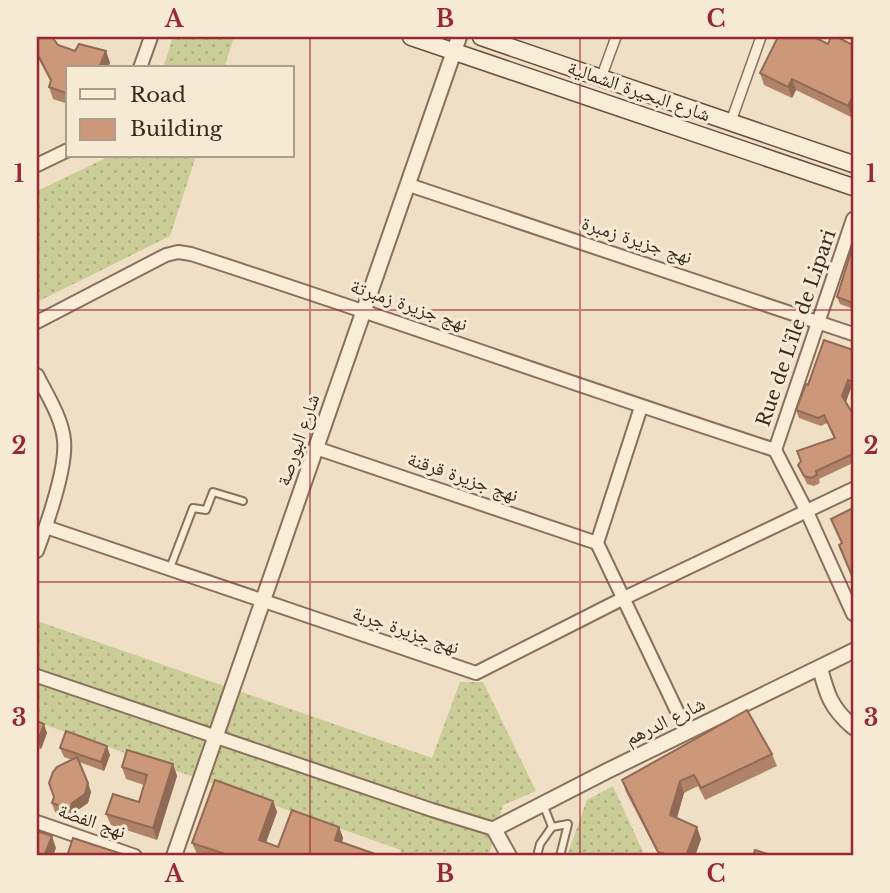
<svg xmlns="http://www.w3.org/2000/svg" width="890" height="893" font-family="'Libre Baskerville','Noto Naskh Arabic',serif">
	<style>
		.grass { fill: url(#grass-dots) }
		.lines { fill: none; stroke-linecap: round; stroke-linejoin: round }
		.service-casing { stroke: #89705a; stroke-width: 10 }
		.pedestrian-casing { stroke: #89705a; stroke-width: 12 }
		.minor-casing { stroke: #89705a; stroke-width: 16 }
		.tertiary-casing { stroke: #89705a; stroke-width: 18 }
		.secondary-casing { stroke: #6b513d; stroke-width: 19 }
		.service { stroke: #f9edd7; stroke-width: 6 }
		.pedestrian { stroke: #f9edd7; stroke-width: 9 }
		.minor { stroke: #f9edd7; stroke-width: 12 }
		.tertiary { stroke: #f9edd7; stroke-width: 14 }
		.secondary { stroke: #f9edd7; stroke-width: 16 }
		.wall { fill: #b08268 }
		.shaded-wall { fill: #906a55 }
		.building { fill: #cd9779; stroke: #906a55; stroke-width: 2 }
		.grid { fill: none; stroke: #992931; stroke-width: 2; stroke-opacity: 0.55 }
		.labels { text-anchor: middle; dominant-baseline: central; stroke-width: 6; stroke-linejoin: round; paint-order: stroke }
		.street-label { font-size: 19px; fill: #392a1e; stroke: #f6ead4 }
		.neatline { fill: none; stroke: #992931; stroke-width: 2.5 }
		.grid-label { font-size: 23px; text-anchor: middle; font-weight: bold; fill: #992931 }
	</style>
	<defs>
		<pattern id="grass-dots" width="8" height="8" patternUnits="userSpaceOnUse" patternTransform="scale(1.75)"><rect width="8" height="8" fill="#cacd98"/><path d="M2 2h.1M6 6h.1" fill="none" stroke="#aeb083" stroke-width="1.8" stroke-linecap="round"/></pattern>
	</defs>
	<rect width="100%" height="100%" fill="#efdfc4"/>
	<g class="grass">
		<path d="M173,37H234L224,68H163Z"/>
		<path d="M110,156H196L170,236L37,302V191Z"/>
		<path d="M37,621L432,758L460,682H483L536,791L503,805L489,856H399L401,850L37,722Z"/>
		<path d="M613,786L645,856H567L587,800Z"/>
	</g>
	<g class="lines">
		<g class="service-casing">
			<g id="service">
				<path d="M170,568L193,508L206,510L213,492L243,501"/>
				<path d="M543,804L552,827"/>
				<path d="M537,856L540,844L552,827L568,824L560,856"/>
			</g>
		</g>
		<g class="pedestrian-casing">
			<g id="pedestrian">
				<path d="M601,78L616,37"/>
				<path d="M730,124L761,37"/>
			</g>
		</g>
		<g class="minor-casing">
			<g id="minor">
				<path d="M140,68L151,37"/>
				<path d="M37,165L68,150"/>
				<path d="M409,185L853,334"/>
				<path d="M37,322L166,255L178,252L191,254C386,317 580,387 775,450"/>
				<path d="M37,375C47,395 62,418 64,440C67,468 47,524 37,551"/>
				<path d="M641,407L597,543L687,732"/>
				<path d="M316,448L597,543"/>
				<path d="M775,450L853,219"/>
				<path d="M775,450L807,512L853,614"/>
				<path d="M46,527L476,673L622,599L853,489"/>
				<path d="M37,676L432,810L494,829"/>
				<path d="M37,822L135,856"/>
			</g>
		</g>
		<g class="tertiary-casing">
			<g id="tertiary">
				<path d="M820,668C827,695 831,708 853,727"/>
				<path d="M174,856L459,37"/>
				<path d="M509,856L494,829L607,771L853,651"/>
			</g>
		</g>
		<g class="secondary-casing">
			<g id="secondary">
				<path d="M411,37L853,187"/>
				<path d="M481,37L853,164"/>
			</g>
		</g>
		<use href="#service" class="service"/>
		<use href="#pedestrian" class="pedestrian"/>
		<use href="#minor" class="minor"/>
		<use href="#tertiary" class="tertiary"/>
		<use href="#secondary" class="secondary"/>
	</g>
	<g class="wall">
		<path d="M37,37L75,51H106L110,63L68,68V104L53,99L49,87L51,82L37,56Z"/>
		<path d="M828,44L853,118L796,90L792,98L764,85L760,73Z"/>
		<path d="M853,245V309L840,304L837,297Z"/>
		<path d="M853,350V389L851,388L846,402L853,414V463L819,479L820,483L814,486L807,484L798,465L834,438L827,423L821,426L799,418L796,410L808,385Z"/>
		<path d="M37,721L47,733L41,749L37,748Z"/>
		<path d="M60,748L110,755L104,771L79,762L91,792L88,803L75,812L73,819L55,812L52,803L72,760L64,757Z"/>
		<path d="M772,754L777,766L705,800L698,786L684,793L677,818L701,839L695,856H659L626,792L622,780Z"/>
		<path d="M173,764L177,776L157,840L111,825L106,814L139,802L144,785L126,779L122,767Z"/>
		<path d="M273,801L277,812L266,842L278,847L339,827L343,838L342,843L381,856H203L197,854L192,843Z"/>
	</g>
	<g class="shaded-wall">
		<path d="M106,51L110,63L108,68H99Z"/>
		<path d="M792,79L796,90L792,98L788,87Z"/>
		<path d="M853,96V118L848,106Z"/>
		<path d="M848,380L851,388L845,404L842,396Z"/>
		<path d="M44,724L47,733L41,749L38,741Z"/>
		<path d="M107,746L110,755L104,771L101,762Z"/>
		<path d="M173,764L177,776L157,840L153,828Z"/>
		<path d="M680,781L684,793L674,827L670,815Z"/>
		<path d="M88,783L91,792L88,803L75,812L73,819L70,810L72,803Z"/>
		<path d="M273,801L277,812L263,851L259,840Z"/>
		<path d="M339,827L343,838L339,851L335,840Z"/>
		<path d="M697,827L701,839L695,856H686Z"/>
		<path d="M52,836L56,848L53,856H44Z"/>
	</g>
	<g class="building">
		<path d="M37,37H52L58,45L75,51L79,44L106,51L99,68H68V86L66,93L49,87L51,80L37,53Z"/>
		<path d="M778,37H814L828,44L831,37H837L853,45V96L848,106L792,79L788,87L760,73Z"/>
		<path d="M853,245V303L837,297Z"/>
		<path d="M824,340L853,350V382L848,380L842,396L853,414V454L816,471L817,475L811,478L804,476L798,465L801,461L797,451L835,438L824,415L818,418L796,410L806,384L808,385Z"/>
		<path d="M853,508V578L839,545L842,543L831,519Z"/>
		<path d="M747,710L772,754L701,788L694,775L680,781L670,815L697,827L686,856H673L658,852L622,780Z"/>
		<path d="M37,721L44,724L38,741L37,740Z"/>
		<path d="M66,731L107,746L101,762L60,748Z"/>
		<path d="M127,750L173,764L153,828L106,814L113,794L139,802L147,775L122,767Z"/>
		<path d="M77,757L88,783L85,794L72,803L70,810L52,803L54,797L49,783L53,772L57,767Z"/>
		<path d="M215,780L273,801L259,840L278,847L292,810L339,827L335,840L381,856H231L192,843Z"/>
		<path d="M37,831L52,836L44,856H37Z"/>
		<path d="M73,838L128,856H67Z"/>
		<path d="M755,850L774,856H753Z"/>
	</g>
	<path class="grid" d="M310,37V856M580,37V856M37,310H853M37,582H853"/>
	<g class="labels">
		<g class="street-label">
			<text transform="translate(639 91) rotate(19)">شارع البحيرة الشمالية</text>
			<text transform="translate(637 240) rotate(18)">نهج جزيرة زمبرة</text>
			<text transform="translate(409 305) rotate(19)">نهج جزيرة زمبرتة</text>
			<text transform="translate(796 328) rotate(-71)">Rue de L'île de Lipari</text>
			<text transform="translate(298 440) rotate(-71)">شارع البورصة</text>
			<text transform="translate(463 477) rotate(19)">نهج جزيرة قرقنة</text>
			<text transform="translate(406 630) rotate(19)">نهج جزيرة جربة</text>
			<text transform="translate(665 721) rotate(-26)">شارع الدرهم</text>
			<text transform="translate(92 821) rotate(19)">نهج الفضة</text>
		</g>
	</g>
	<rect width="890" height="893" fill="none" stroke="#f6ead4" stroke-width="77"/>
	<rect x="66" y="66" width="228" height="91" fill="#f6ead4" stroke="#aa9d8b" stroke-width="2"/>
	<rect x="80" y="89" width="35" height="10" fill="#f9edd7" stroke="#aa9d8b" stroke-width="2"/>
	<text x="130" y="102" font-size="21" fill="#392a1e">Road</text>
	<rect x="80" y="119" width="35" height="21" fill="#cd9779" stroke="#aa9d8b" stroke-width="2"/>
	<text x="130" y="136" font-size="21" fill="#392a1e">Building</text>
	<rect x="38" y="38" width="814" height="816" class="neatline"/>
	<g class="grid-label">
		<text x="174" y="27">A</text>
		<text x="445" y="27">B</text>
		<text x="716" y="27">C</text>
		<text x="19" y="182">1</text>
		<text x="871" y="182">1</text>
		<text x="19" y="454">2</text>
		<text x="871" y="454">2</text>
		<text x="19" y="726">3</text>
		<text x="871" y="726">3</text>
		<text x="174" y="882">A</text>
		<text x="445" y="882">B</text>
		<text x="716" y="882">C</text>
	</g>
</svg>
